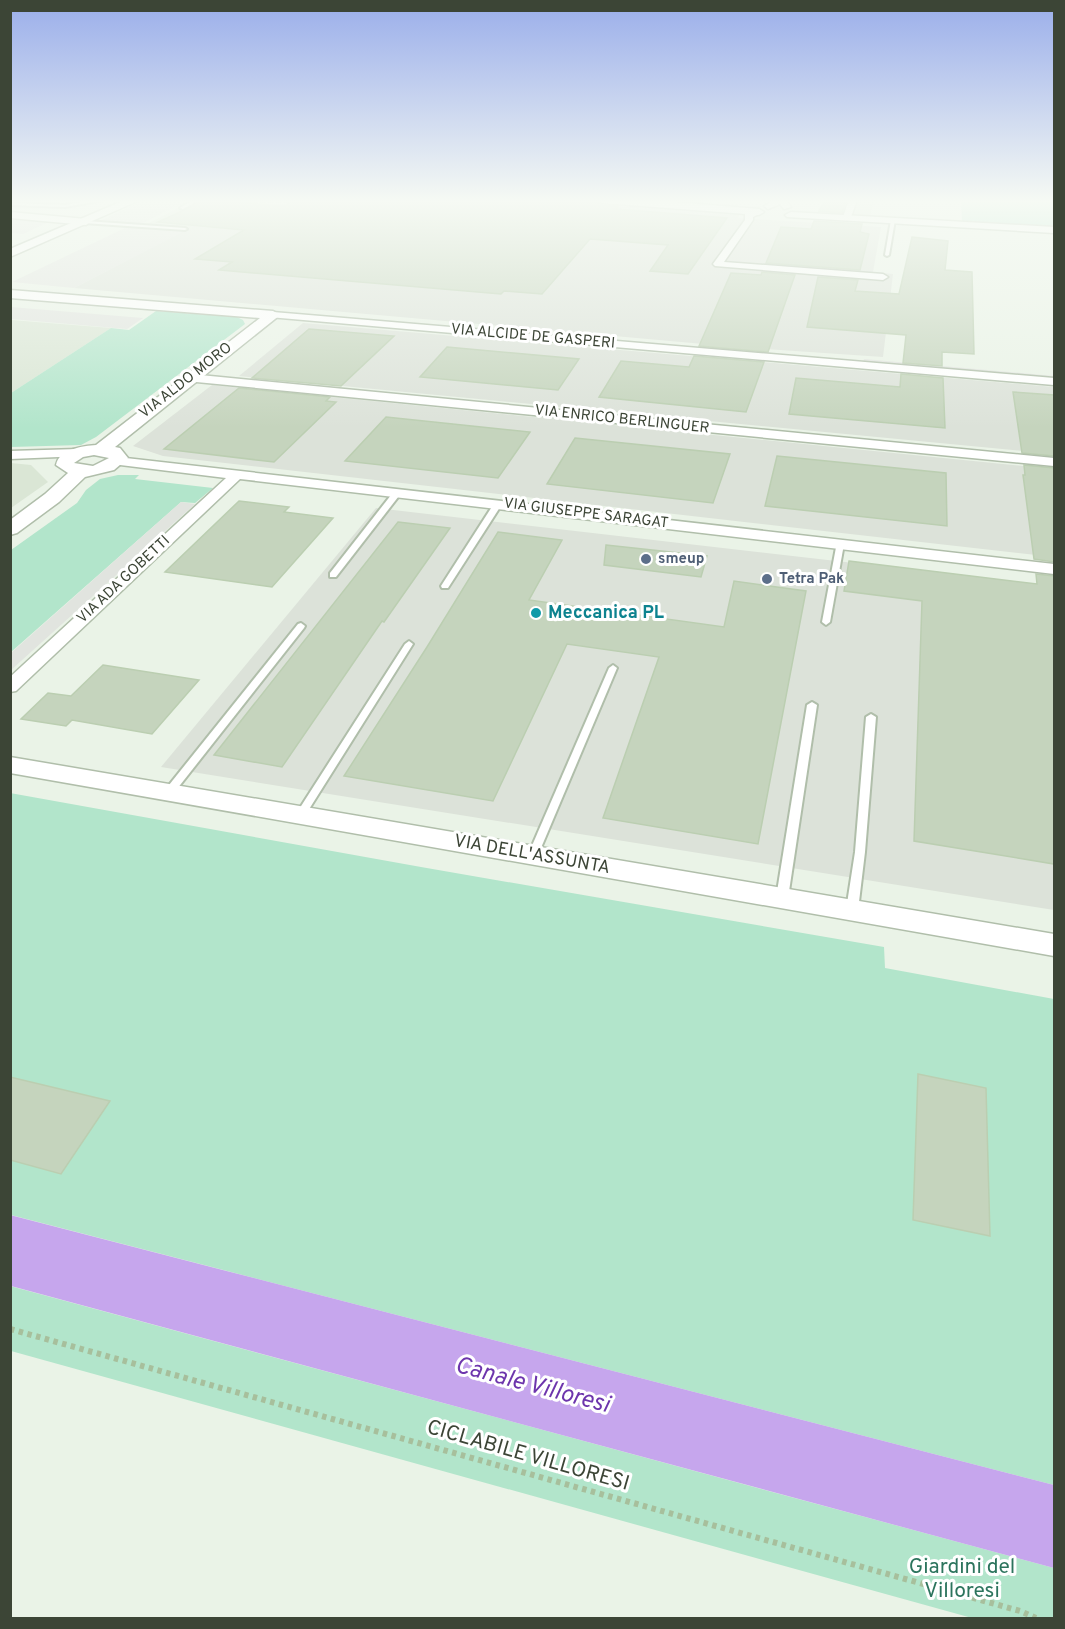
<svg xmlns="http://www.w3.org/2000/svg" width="1065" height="1629" font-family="Overpass,sans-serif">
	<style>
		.residential { fill: #dae6d5 }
		.industrial { fill: #dce2d9 }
		.green { fill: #b2e5cb }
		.parking { fill: #e1e4df }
		.water { fill: #c6a6ed }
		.building { fill: #c5d4bd; stroke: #bbceb1; stroke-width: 1.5 }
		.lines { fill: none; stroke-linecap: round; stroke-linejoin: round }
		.service-casing { stroke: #b0beaa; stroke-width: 4 }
		.minor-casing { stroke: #b0beaa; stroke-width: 3 }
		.tertiary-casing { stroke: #b0beaa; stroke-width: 3 }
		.path { stroke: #a7bf9c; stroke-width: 6; stroke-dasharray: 4.5 4.5; stroke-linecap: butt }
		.service { fill: #fff; fill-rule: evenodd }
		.minor { fill: #fff; fill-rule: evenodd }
		.tertiary { fill: #fff; fill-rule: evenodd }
		.service-dot { fill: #5c6f8a; stroke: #fff; stroke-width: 2 }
		.culture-dot { fill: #0f9aa8; stroke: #fff; stroke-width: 2 }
		.labels { text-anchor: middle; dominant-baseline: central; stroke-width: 6; stroke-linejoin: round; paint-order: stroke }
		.far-street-label { font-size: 15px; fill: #3c4536; stroke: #fff }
		.far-service-label { font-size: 15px; font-weight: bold; fill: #4e5e75; stroke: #fff; text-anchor: start }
		.culture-label { font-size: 18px; font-weight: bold; fill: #0d838f; stroke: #fff; text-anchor: start }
		.street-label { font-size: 18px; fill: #3c4536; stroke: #fff }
		.near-street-label { font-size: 21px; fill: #3c4536; stroke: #fff }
		.near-park-label { font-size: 21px; fill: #2c745d; stroke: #fff }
		.near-water-label { font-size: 24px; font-style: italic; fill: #6d35ac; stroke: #fff }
	</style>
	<rect width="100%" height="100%" fill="#eaf3e7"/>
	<g class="residential">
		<path d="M194,200H243L190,228L145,225Z"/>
		<path d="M823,200H874L870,216L818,212Z"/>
		<path d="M11,320L111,328L11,393Z"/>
		<path d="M11,463L31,465L48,482L11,508Z"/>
	</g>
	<g class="industrial">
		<path d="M243,200H569L740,213L738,218L881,227L873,272L893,274L883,357L737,347L74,288Z"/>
		<path d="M303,323L1054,387V454L239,376Z"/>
		<path d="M212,385L1054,469V557L163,456L133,446Z"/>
		<path d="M376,508L1054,586V910L161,767Z"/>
	</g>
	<g class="green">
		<path d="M961,200H1054V228L962,222Z"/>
		<path d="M156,311L237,317L243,320L245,324L96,437L81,445L11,447V393L111,328L129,330Z"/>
		<path d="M118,475H139L135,479L213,488L195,503L181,502L11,652V550L77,503L86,490L100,479Z"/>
		<path d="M10,793L421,867L884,947L885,968L1054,999V1485L11,1215Z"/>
		<path d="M10,1286L1054,1568V1618H972L11,1351Z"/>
	</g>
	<g class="parking">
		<path d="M145,200H188L141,224L102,220Z"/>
		<path d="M10,218L51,221L23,234L11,233Z"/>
		<path d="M127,227L183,232L74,288L12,282Z"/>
		<path d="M11,307L143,318L127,329L11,319Z"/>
		<path d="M864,359L1054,376V379L863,362Z"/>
		<path d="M181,502L195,504L11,670V653Z"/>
	</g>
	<path class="water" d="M10,1215L1054,1485V1568L11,1286Z"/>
	<g class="building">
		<path d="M206,200L284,206L294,200H569L597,202L603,205L618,206L616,209L727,218L688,274L650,271L668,245L590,239L542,294L504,291L501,294L219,270L232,262L195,259L244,230L158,222Z"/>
		<path d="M825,200H846L842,213L819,211Z"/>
		<path d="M814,221L862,224L860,232L869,234L860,270L766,263L781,227L811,229Z"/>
		<path d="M912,237L948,241L945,270L972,272L974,354L942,352V366L903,363L906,335L807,327L818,277L858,280L855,291L899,294Z"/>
		<path d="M762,272L795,275L768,352L699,346L731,273L761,275Z"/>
		<path d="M309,329L394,336L341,386L252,378Z"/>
		<path d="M447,347L579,359L558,390L420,377Z"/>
		<path d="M694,356L764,362L746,412L599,397L621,361L689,367Z"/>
		<path d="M901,374L943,378L945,428L789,414L796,378L900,387Z"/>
		<path d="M239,388L330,397L326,401L336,402L274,462L164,449Z"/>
		<path d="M1013,392L1054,395V456L1022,453Z"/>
		<path d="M386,417L530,432L498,478L345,461Z"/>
		<path d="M575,438L730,454L713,503L547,484Z"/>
		<path d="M777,456L946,473L947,526L765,506Z"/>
		<path d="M1024,465L1054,468V562L1034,559L1023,475H1025Z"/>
		<path d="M239,501L289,507L284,512L333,518L272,587L165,572Z"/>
		<path d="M398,522L450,528L384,622L382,621L282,767L214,755Z"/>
		<path d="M498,532L562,540L529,600L724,627L734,581L806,591L758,844L603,818L659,657L567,644L493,801L344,776L427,647Z"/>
		<path d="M606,545L707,556L701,577L604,565Z"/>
		<path d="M849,561L1037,584L1036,574L1054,576V864L914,841L922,601L844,591Z"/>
		<path d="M103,665L199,680L152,734L72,720L66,726L21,719L48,693L71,696Z"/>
		<path d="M918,1074L986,1088L990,1236L913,1220Z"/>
		<path d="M10,1077L110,1101L61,1174L10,1160Z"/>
	</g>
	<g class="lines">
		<g class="service-casing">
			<g id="service">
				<path d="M92,200H104L65,207L10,205V203L65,205Z"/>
				<path d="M193,200H199L183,209L180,208Z"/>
				<path d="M893,219L895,220L889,255L887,256L885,255L891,220Z"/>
				<path d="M86,221L185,228L187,229L185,230L84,223Z"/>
				<path d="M395,490L402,492L336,577H330V573Z"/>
				<path d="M495,502L502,504L448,588H442L441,586Z"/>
				<path d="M837,542H843L844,544L830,622L826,625L822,622Z"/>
				<path d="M301,623L305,626L304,628L173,794H165L164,792L165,790L298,624Z"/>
				<path d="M409,641L413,644L306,814L305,816H297L296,814L405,644Z"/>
				<path d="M613,665L617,668L538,855L533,859L529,858L528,855L609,668Z"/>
				<path d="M812,702L817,705L788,898L786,901H778L776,898L807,705Z"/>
				<path d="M871,714L876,717L865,852L858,910L856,913H848L846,910L855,852L866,717Z"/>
			</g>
		</g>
		<g class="minor-casing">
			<g id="minor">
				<path d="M774,200H786L791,207L784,209L780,204L768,209L764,206Z"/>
				<path d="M849,200H857L851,217L847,220L843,217Z"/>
				<path d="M759,209L763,212L753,217V220L724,262L883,274L888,277L883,280L715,266L713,264L745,220V214Z"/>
				<path d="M10,212L86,219L90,222L86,225L10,218Z"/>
				<path d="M273,312L1054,378V385L269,317V313Z"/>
				<path d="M190,374L1054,458V466L186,381L184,378Z"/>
				<path d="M78,449L85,453L83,456L10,459V451Z"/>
				<path d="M117,457L1054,564V574L240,479L16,691L10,692V677L226,478L112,464L110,461L112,458Z"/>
			</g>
		</g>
		<g class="tertiary-casing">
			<g id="tertiary">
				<path d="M125,200H140L10,257V249Z"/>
				<path d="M598,200H650L759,209L764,212L759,215L603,203Z"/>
				<path d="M791,212L1054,227V233L787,217L785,215Z"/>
				<path d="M10,290L273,311L280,315L115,447L120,448L128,458L114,470L85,477L59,502L17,533L10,535V520L45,494L68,473L56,465C59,449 83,446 96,445L260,318L10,298ZM94,455L109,458L93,466L74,463L83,457Z"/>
				<path d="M10,757L1054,934V956L10,773Z"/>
			</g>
		</g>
		<path class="path" d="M10,1329L1020,1611L1036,1618"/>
		<use href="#service" class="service"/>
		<use href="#minor" class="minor"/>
		<use href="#tertiary" class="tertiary"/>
	</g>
	<linearGradient id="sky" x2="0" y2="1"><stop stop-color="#9aaeea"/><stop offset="0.47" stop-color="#f6faf4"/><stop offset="1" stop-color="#f6faf4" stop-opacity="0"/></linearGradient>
	<rect width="1065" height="428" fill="url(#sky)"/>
	<g class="service-dot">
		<circle cx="646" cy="559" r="6"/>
		<circle cx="767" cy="579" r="6"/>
	</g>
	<circle class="culture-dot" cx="536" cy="613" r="6"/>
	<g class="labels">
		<g class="far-street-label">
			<text transform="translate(533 337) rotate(5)">VIA ALCIDE DE GASPERI</text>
			<text transform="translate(186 381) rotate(-38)">VIA ALDO MORO</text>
			<text transform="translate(622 420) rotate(6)">VIA ENRICO BERLINGUER</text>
			<text transform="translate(586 514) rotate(7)">VIA GIUSEPPE SARAGAT</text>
			<text transform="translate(124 580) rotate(-43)">VIA ADA GOBETTI</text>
		</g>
		<g class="far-service-label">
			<text x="658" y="559">smeup</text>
			<text x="779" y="579">Tetra Pak</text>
		</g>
		<g class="culture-label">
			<text x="548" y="613">Meccanica PL</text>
		</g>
		<g class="street-label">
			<text transform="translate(532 855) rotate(10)">VIA DELL'ASSUNTA</text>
		</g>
		<g class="near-street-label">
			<text transform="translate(528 1456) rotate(16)">CICLABILE VILLORESI</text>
		</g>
		<g class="near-park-label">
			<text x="962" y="1567">Giardini del<tspan x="962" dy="24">Villoresi</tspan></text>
		</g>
		<g class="near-water-label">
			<text transform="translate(532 1386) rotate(15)">Canale Villoresi</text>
		</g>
	</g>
	<rect width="1065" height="1629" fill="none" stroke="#3c4536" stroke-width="24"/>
</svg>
